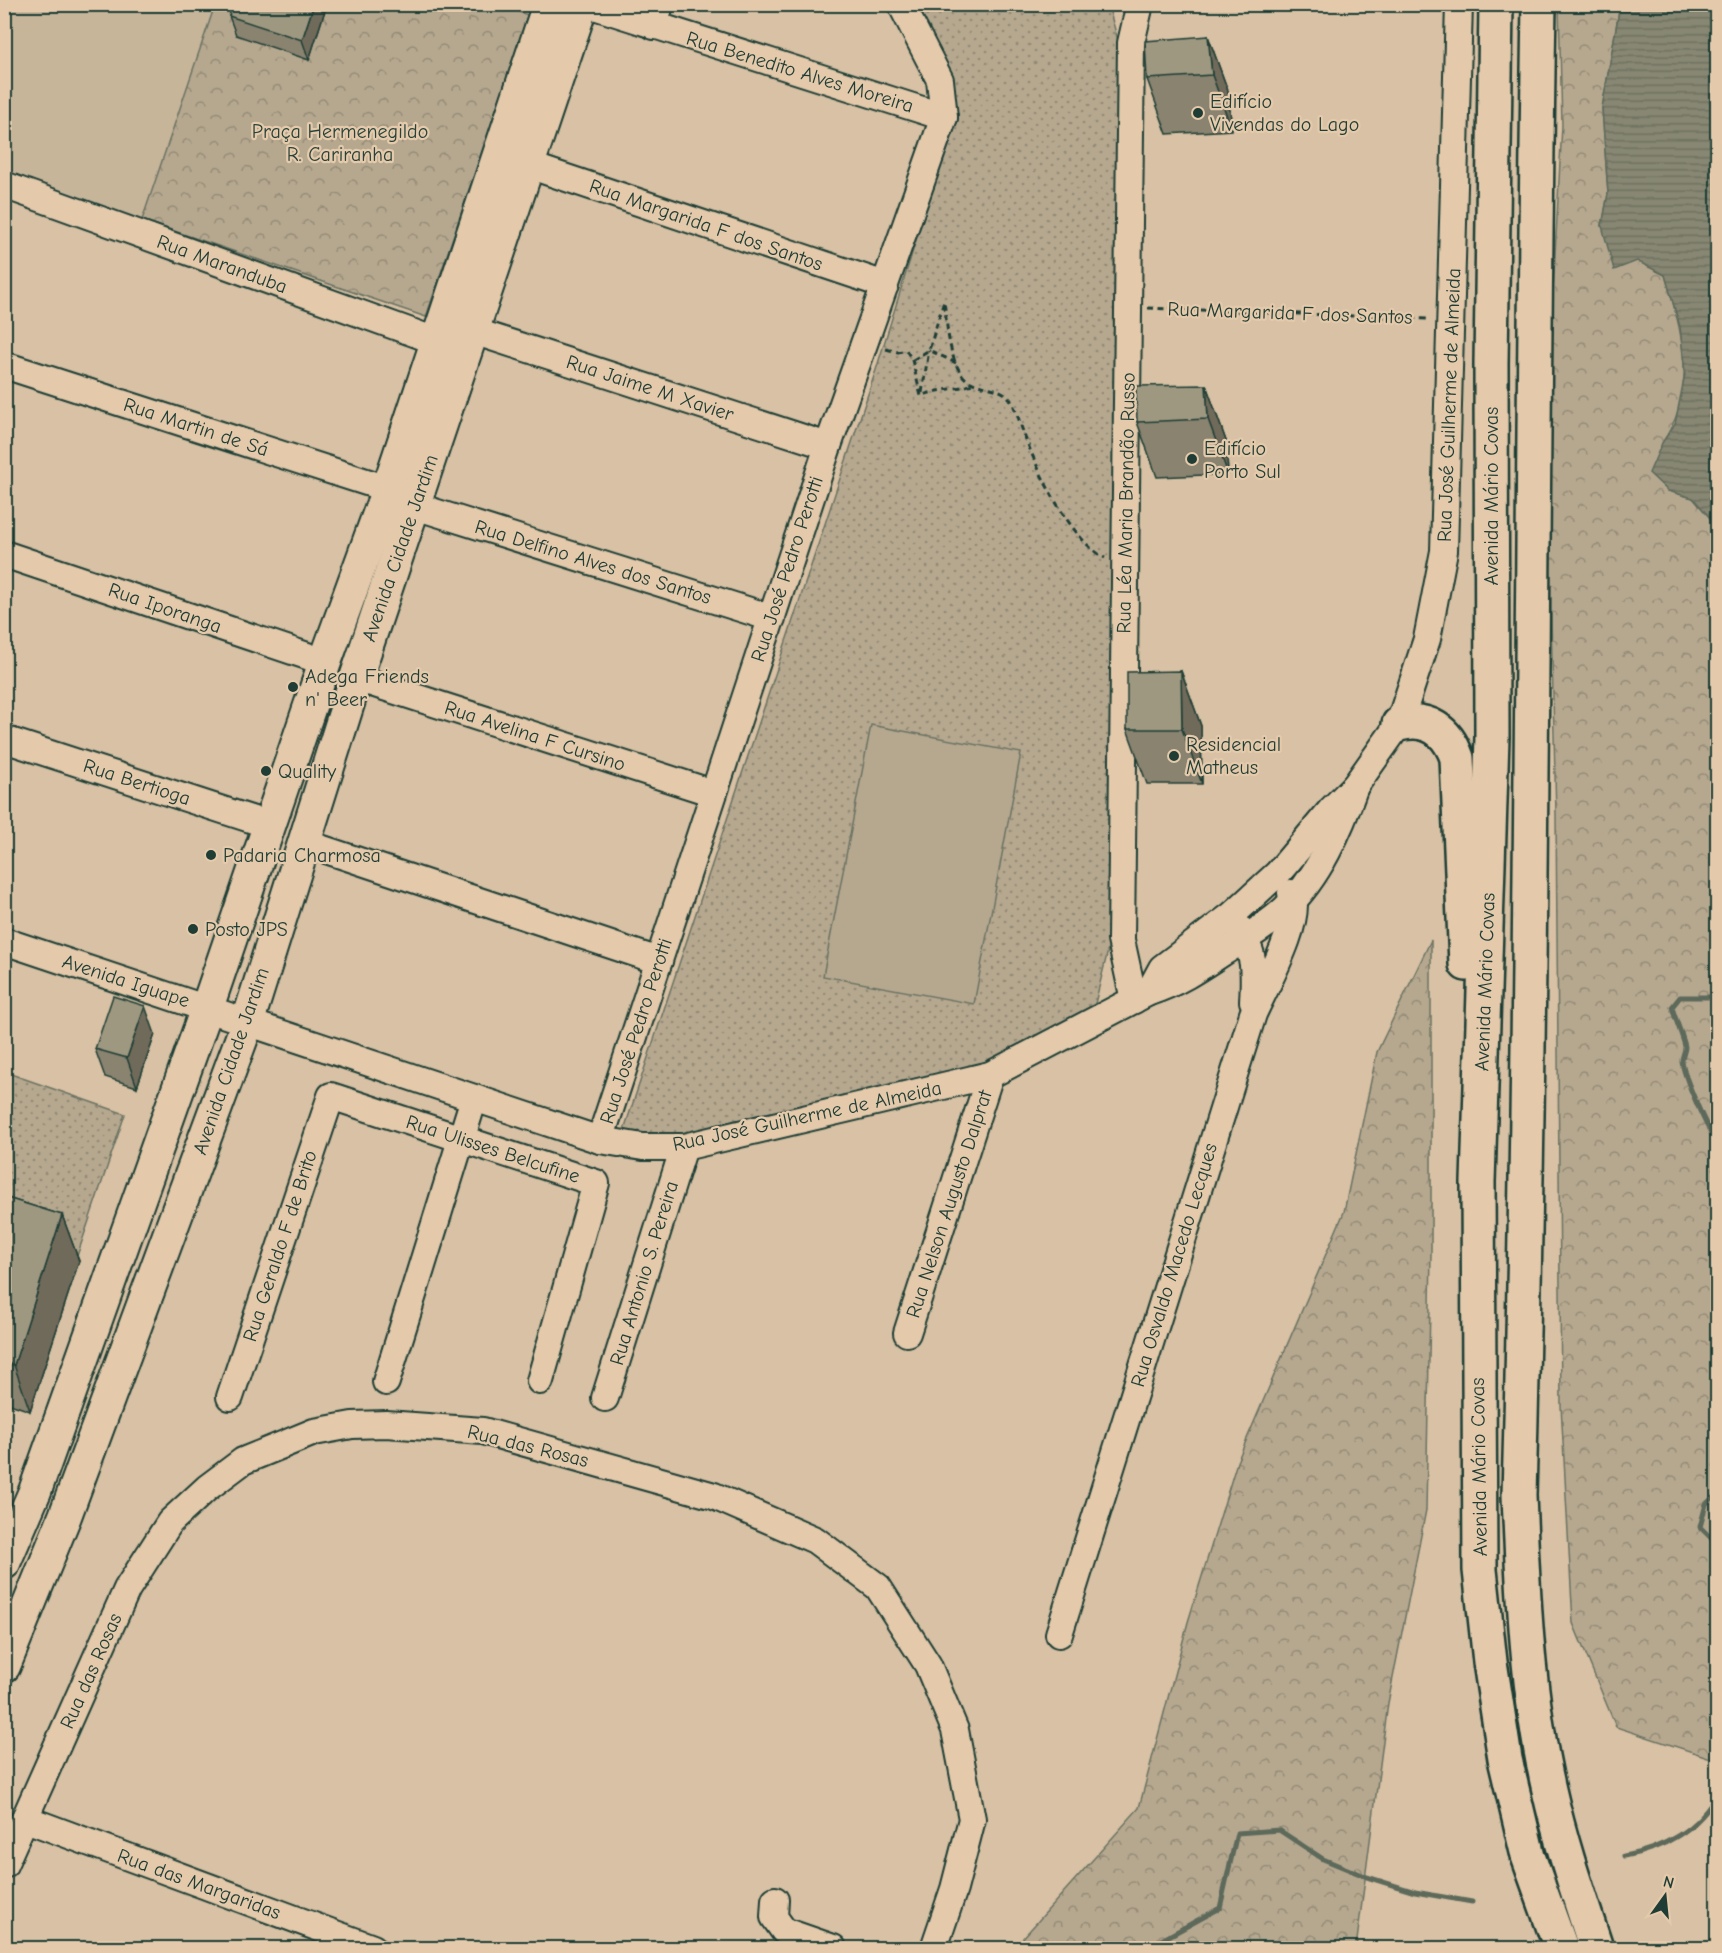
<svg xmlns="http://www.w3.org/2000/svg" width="1722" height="1953" font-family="'Comic Neue',sans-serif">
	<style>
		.built { fill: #c7b59a }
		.grass { fill: url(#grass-dots); stroke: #6a7262; stroke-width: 1.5 }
		.forest { fill: url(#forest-crowns); stroke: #6a7262; stroke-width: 1.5 }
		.pitch { fill: #b6a88f; stroke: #6a7262; stroke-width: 1.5 }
		.water { fill: url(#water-rules); stroke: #5d695a; stroke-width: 1.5 }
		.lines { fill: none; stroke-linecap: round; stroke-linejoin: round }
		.stream { stroke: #5d695a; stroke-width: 5 }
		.minor-casing { stroke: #1f3d34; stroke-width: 30 }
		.major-casing { stroke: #1f3d34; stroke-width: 36 }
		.highway-casing { stroke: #1f3d34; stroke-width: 38 }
		.path { stroke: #1f3d34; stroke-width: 3; stroke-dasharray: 6 4.5; stroke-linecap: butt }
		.minor { stroke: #e4c9ab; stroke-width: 26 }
		.major { stroke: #e4c9ab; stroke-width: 32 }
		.highway { stroke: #e4c9ab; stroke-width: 33 }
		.wall { fill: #89836f; stroke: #1f3d34; stroke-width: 1.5 }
		.shaded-wall { fill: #6f6a5a; stroke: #1f3d34; stroke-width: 1.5 }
		.building { fill: #9f9881; stroke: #1f3d34; stroke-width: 1.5 }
		.poi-dot { fill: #1f3d34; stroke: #e4c9ab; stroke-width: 2 }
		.labels { text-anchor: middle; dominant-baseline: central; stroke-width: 4.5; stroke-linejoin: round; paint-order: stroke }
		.street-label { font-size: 20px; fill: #1f3d34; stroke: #e4c9ab }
		.poi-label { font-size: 20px; fill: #1f3d34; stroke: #e4c9ab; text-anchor: start }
		.park-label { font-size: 20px; fill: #274239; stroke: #e4c9ab }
	</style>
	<defs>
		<pattern id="grass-dots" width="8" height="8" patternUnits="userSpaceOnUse" patternTransform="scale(1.5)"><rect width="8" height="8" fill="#b6a88f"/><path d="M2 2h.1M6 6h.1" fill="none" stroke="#938a76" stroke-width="1.8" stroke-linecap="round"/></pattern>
		<pattern id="forest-crowns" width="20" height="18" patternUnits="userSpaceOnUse" patternTransform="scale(1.5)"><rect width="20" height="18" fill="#b6a88f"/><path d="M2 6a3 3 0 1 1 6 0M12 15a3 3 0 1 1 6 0" fill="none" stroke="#938a76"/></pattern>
		<pattern id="water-rules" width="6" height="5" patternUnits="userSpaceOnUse" patternTransform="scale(1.5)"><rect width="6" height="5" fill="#878773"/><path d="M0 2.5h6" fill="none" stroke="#6e705f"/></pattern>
	</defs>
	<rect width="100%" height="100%" fill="#d8c1a4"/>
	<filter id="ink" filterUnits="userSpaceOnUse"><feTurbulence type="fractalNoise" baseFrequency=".0167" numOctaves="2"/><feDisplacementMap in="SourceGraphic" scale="12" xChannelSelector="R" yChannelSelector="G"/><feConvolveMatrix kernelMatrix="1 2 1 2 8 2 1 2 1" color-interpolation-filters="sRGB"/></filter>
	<g filter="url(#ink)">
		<path class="built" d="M5,5H215L142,220L5,173Z"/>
		<g class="grass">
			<path d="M914,5H1108L1117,37L1121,70L1111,938L1092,1016L988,1066L686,1135L622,1136L876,370L955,114Z"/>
			<path d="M5,1072L125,1114L76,1259L5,1234Z"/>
		</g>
		<g class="forest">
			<path d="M495,4L528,15L426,317L142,220L215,5Z"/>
			<path d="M1559,5H1620L1602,108L1608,194L1602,226L1637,261L1665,275C1682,332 1699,390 1662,443L1668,491L1693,498L1717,526V1760L1616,1727L1573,1623L1561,1405L1556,814L1546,422L1562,125Z"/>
			<path d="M1431,940V1254L1426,1510L1388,1703L1356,1948H1014L1139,1808L1188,1622L1237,1462L1344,1212L1377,1052Z"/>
		</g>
		<path class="pitch" d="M871,725L1021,753L974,1004L823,976Z"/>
		<path class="water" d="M1620,5H1717V526L1693,498L1668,491L1649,473L1662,443L1675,424L1685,374L1680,327L1665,275L1637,261L1614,270L1602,226L1608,194L1602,108Z"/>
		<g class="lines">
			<g class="stream">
				<path d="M1718,997H1680L1672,1007C1674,1016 1685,1042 1685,1047C1685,1052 1682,1056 1682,1061C1683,1074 1708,1134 1718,1142"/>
				<path d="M1718,1251C1709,1277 1711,1299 1718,1325"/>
				<path d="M1718,1493L1706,1504L1700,1527L1718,1545"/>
				<path d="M1624,1856C1663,1849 1699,1829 1718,1793"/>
				<path d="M1147,1948L1220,1908L1237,1833L1279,1830L1323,1859L1367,1877L1415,1892L1472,1902"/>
			</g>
			<g class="minor-casing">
				<g id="minor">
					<path d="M588,4L944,117"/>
					<path d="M654,26L660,4"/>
					<path d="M528,165L885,285"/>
					<path d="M4,185L439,342"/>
					<path d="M473,331L828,446"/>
					<path d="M4,365L388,489"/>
					<path d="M415,506L772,618"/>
					<path d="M4,554L325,662"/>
					<path d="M356,678L713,793"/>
					<path d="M4,739L269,825"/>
					<path d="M305,843L659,961"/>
					<path d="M1237,925C1255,953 1255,969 1253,1001"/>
					<path d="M4,941L600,1140L643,1147H684L990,1075L1149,992C1177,983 1198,969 1222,953C1243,940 1267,926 1285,909C1319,877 1340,829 1355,786"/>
					<path d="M1149,992L1162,968L1231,916L1278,873L1331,810L1355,786L1399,724L1427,639L1444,551L1459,4"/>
					<path d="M1134,1000L1121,940L1131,43L1140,4"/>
					<path d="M600,1140L828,446L944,117L940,80L901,4"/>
					<path d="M907,1333L990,1075"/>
					<path d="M386,1382L474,1098"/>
					<path d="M230,1397L331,1096L596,1183L540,1381"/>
					<path d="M605,1398L684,1147"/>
					<path d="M1059,1634L1253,1014C1263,991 1306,915 1291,893"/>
					<path d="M26,1819L373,1948"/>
					<path d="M4,1865L127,1589L170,1522L207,1488L243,1461L314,1432L352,1425L386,1424L483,1431L714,1496L815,1540L878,1587L928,1665L955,1730L972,1819L954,1889L934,1948"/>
					<path d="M775,1900L774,1917L784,1931L833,1948"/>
				</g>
			</g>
			<g class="major-casing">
				<g id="major">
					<path d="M4,1563L35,1491L207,1008L325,662L388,489L549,4"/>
					<path d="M4,1666L65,1516L248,1021L356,678L582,4"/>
				</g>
			</g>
			<g class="highway-casing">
				<g id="highway">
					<path d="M1496,4L1491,364L1492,737L1478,1182L1480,1570L1490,1662L1505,1759L1528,1856L1561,1948"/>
					<path d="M1539,4C1531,501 1533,998 1519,1495C1523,1593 1527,1694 1549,1790C1561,1844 1579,1896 1596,1948"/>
					<path d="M1399,724C1428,716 1448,731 1457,758L1466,964"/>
				</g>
			</g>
			<g class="path">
				<path d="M1148,308L1429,319"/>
				<path d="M886,349L898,352L906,350L912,360L921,396C937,389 955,390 973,384"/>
				<path d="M913,360L929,350"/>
				<path d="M956,363L929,350L944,301C947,323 948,357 963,376C975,390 1000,384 1010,399C1018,412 1021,429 1027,442C1040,476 1072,541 1105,558"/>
				<path d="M922,393L929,350"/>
			</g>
			<use href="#minor" class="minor"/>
			<use href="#major" class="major"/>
			<use href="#highway" class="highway"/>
		</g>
		<g class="wall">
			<path d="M327,4L309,60L236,35L229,16Z"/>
			<path d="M1208,36L1228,91L1232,130L1167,134L1147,79Z"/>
			<path d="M1206,385L1226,441L1228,474L1157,477L1137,422Z"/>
			<path d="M1181,671L1201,726L1202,784H1147L1127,729Z"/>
			<path d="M155,1034L137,1087L105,1077L95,1049Z"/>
			<path d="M4,1197L62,1215L79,1261L30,1411L10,1404L4,1420Z"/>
		</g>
		<g class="shaded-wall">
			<path d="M314,4H327L309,60L302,40Z"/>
			<path d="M1208,36L1228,91L1232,130L1212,75Z"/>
			<path d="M1206,385L1226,441L1228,474L1208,419Z"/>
			<path d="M1181,671L1201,726L1202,784L1182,729Z"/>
			<path d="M145,1006L155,1034L137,1087L127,1058Z"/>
			<path d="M62,1215L79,1261L30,1411L14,1365Z"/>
			<path d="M4,1389L10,1404L4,1420Z"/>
		</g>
		<g class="building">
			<path d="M233,4H314L302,40L229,16Z"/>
			<path d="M1208,36L1212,75L1147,79L1145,41Z"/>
			<path d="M1206,385L1208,419L1137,422L1136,386Z"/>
			<path d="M1181,671L1182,729H1127V672Z"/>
			<path d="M113,996L145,1006L127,1058L95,1049Z"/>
			<path d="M4,1197L62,1215L14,1365L4,1362Z"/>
		</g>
	</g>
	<g class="poi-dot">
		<circle cx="1198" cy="113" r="6"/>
		<circle cx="1192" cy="459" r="6"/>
		<circle cx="293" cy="687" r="6"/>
		<circle cx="1174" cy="756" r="6"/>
		<circle cx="266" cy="771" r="6"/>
		<circle cx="211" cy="855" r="6"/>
		<circle cx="193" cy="929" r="6"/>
	</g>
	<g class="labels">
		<g class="street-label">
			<text transform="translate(800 72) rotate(17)">Rua Benedito Alves Moreira</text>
			<text transform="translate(706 225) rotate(19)">Rua Margarida F dos Santos</text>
			<text transform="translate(222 264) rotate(20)">Rua Maranduba</text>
			<text transform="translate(1290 313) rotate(2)">Rua Margarida F dos Santos</text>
			<text transform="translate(650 388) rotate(18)">Rua Jaime M Xavier</text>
			<text transform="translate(1449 405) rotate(-88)">Rua José Guilherme de Almeida</text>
			<text transform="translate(196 427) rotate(18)">Rua Martin de Sá</text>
			<text transform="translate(1491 496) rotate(-90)">Avenida Mário Covas</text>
			<text transform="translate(1126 503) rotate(-89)">Rua Léa Maria Brandão Russo</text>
			<text transform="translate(400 548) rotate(-71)">Avenida Cidade Jardim</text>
			<text transform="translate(593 562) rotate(17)">Rua Delfino Alves dos Santos</text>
			<text transform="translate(787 569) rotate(-72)">Rua José Pedro Perotti</text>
			<text transform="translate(165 608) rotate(19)">Rua Iporanga</text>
			<text transform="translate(535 736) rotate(18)">Rua Avelina F Cursino</text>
			<text transform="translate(137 782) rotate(18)">Rua Bertioga</text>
			<text transform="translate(126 981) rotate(18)">Avenida Iguape</text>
			<text transform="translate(1485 982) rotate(-88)">Avenida Mário Covas</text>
			<text transform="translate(636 1031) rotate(-72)">Rua José Pedro Perotti</text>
			<text transform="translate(231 1061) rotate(-71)">Avenida Cidade Jardim</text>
			<text transform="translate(807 1116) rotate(-12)">Rua José Guilherme de Almeida</text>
			<text transform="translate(493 1149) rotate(18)">Rua Ulisses Belcufine</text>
			<text transform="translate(949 1204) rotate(-72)">Rua Nelson Augusto Dalprat</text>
			<text transform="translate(280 1246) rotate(-72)">Rua Geraldo F de Brito</text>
			<text transform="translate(1174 1265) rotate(-73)">Rua Osvaldo Macedo Lecques</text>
			<text transform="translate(644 1273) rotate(-73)">Rua Antonio S. Pereira</text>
			<text transform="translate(528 1446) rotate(14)">Rua das Rosas</text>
			<text transform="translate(1479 1467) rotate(-91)">Avenida Mário Covas</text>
			<text transform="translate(91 1671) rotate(-66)">Rua das Rosas</text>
			<text transform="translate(199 1884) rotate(20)">Rua das Margaridas</text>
		</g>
		<g class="poi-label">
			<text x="1210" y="101">Edifício<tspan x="1210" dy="23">Vivendas do Lago</tspan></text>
			<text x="1204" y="448">Edifício<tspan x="1204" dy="23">Porto Sul</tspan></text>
			<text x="305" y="676">Adega Friends<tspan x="305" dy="23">n' Beer</tspan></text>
			<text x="1186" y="744">Residencial<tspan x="1186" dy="23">Matheus</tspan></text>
			<text x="278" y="771">Quality</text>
			<text x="223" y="855">Padaria Charmosa</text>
			<text x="205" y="929">Posto JPS</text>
		</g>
		<g class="park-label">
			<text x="340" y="131">Praça Hermenegildo<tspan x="340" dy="23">R. Cariranha</tspan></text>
		</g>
	</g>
	<rect width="1722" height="1953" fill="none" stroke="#e4c9ab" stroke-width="24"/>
	<rect x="12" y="12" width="1698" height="1929" fill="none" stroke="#1f3d34" stroke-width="2" filter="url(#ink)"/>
	<g transform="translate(1665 1896) rotate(15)" stroke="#e4c9ab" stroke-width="4.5" paint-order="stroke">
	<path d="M0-4.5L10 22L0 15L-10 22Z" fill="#1f3d34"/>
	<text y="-9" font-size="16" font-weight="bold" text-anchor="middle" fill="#1f3d34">N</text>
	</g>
</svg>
